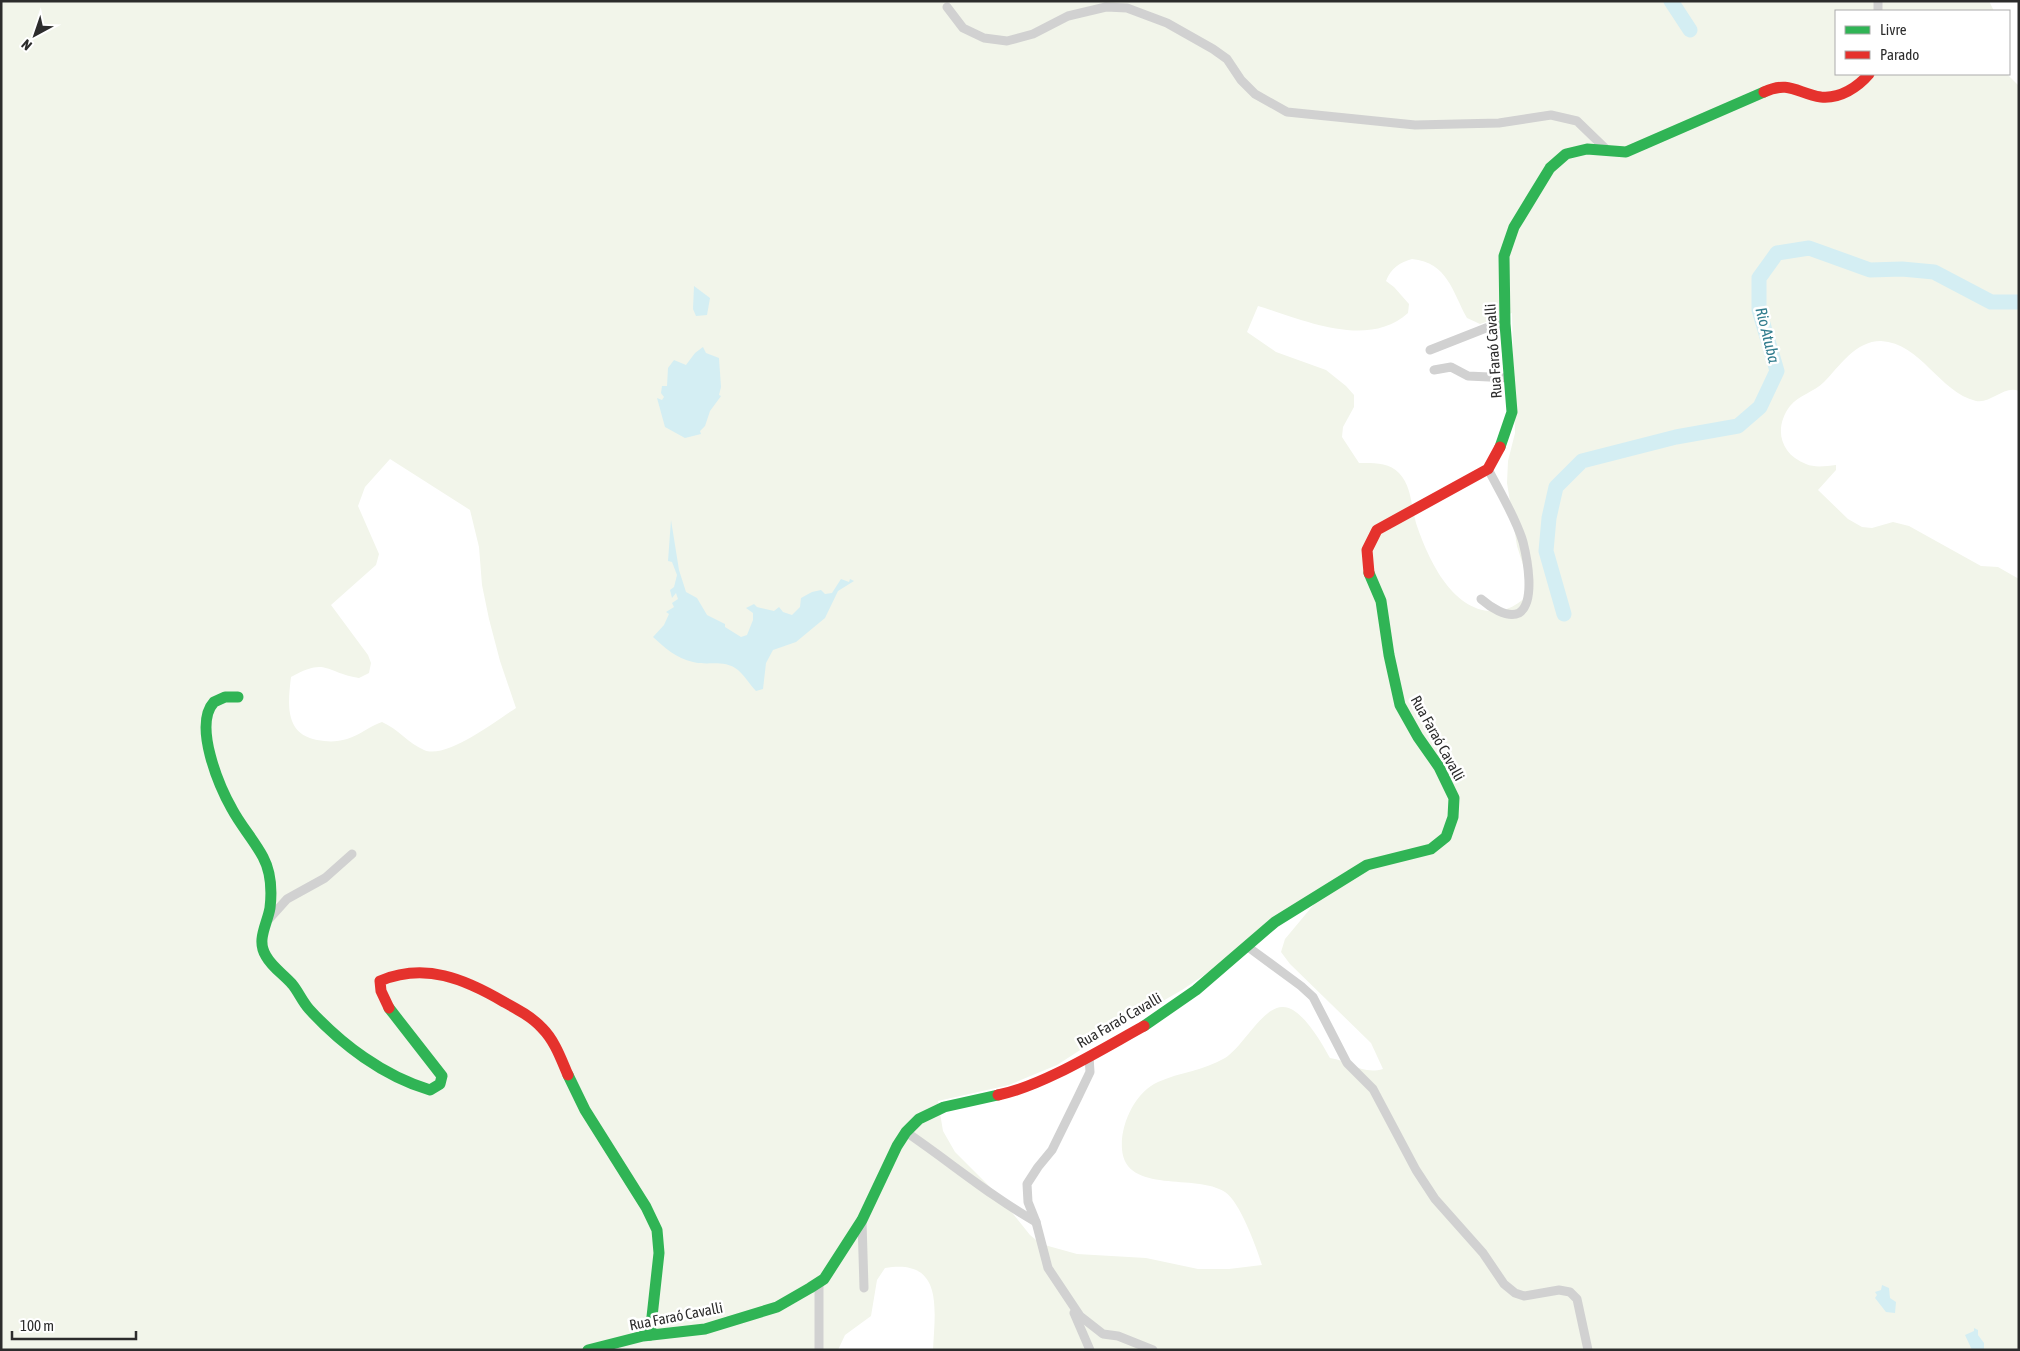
<svg xmlns="http://www.w3.org/2000/svg" width="2020" height="1351" font-family="'Asap Condensed',sans-serif">
	<style>
		.green { fill: #f2f5ea; fill-rule: evenodd }
		.water { fill: #d4eef3 }
		.lines { fill: none; stroke-linecap: round; stroke-linejoin: round }
		.river { stroke: #d4eef3; stroke-width: 15 }
		.street { stroke: #d1d1d1; stroke-width: 9 }
		.fast { stroke: #30b455; stroke-width: 11 }
		.jam { stroke: #e5322d; stroke-width: 11 }
		.labels { text-anchor: middle; dominant-baseline: central; stroke-width: 5; stroke-linejoin: round; paint-order: stroke }
		.street-label { font-size: 15px; fill: #2c2c2c; stroke: #fff }
		.water-label { font-size: 16px; font-style: italic; fill: #327d8e; stroke: #fff }
	</style>
	<rect width="100%" height="100%" fill="#fff"/>
	<path class="green" d="M1,1H1989L1994,11H1836V74H2007L2019,86V391C2004,385 1991,404 1976,401C1939,392 1921,343 1881,341C1855,341 1840,366 1824,382C1814,392 1799,395 1790,406C1774,427 1779,454 1806,464C1815,468 1826,466 1836,465V470L1818,490L1848,519L1862,527L1872,528L1893,522L1909,526L1981,566L1998,567L2019,579V1350H933C935,1309 944,1258 885,1268L877,1280L871,1316L845,1335L838,1350H1ZM1412,259C1448,263 1452,291 1467,318L1480,324L1512,313L1515,433L1508,461L1507,483L1517,546L1532,593C1523,599 1514,608 1503,610C1455,620 1428,559 1416,523C1411,506 1412,487 1399,473C1389,462 1372,463 1359,463L1342,437L1343,427L1354,407V395L1346,386L1326,370L1276,352L1247,332L1258,306C1302,319 1367,350 1408,313L1409,304L1394,287L1386,281C1391,268 1399,263 1412,259ZM390,459L470,510L479,547L482,585L489,619L500,661L516,708C497,720 446,760 424,750C408,743 398,729 382,722C370,726 360,735 347,739C337,742 328,742 317,740C284,734 288,703 291,677C327,657 324,672 359,678L369,673L371,663L368,655L331,605L376,565L379,554L358,506L365,487ZM1320,897L1285,939L1281,952L1290,964L1371,1043L1383,1069C1361,1075 1351,1061 1330,1058C1322,1044 1302,1007 1283,1007C1263,1006 1243,1047 1225,1058C1203,1071 1180,1072 1158,1082C1135,1092 1120,1125 1122,1149C1125,1195 1197,1173 1225,1192C1240,1202 1256,1246 1262,1265L1229,1269H1198L1146,1258L1077,1254L1041,1244L1030,1235L997,1194L955,1152L943,1131L938,1101L1009,1085L1057,1065L1105,1034L1182,990Z"/>
	<g class="water">
		<path d="M694,286L710,298L707,315L696,316L693,309Z"/>
		<path d="M703,347L706,353L719,358L721,387L719,395L721,396L710,411L705,426L700,431L701,434L685,438L665,427L657,398L662,400L664,397L661,393L662,386H667L668,368L674,360L686,365L695,353Z"/>
		<path d="M671,520L679,570L686,592L697,598L707,615L725,624V627L741,637L747,635L753,620V613L746,608L754,604L757,607L774,611L779,607L783,612L792,615L800,607L801,598L812,592L821,590L825,594L832,593L841,579L849,582L850,579L854,581L838,591L825,618L796,642L773,650L766,663L763,689L756,691C750,685 745,676 738,670C724,659 708,666 693,662C676,658 665,648 653,637L664,625L669,614L666,612L674,607L672,603L678,599L676,593L672,598L670,590L674,587L677,575L672,562L668,561Z"/>
		<path d="M1882,1285L1889,1288L1890,1298L1896,1302L1895,1313L1886,1312L1875,1298L1877,1295L1875,1292L1881,1290Z"/>
		<path d="M1974,1328L1978,1330V1335L1984,1343V1350H1972L1965,1335L1974,1331Z"/>
	</g>
	<g class="lines">
		<g class="river">
			<path d="M1671,1L1690,30"/>
			<path d="M1564,614L1546,551L1549,518L1556,487L1582,461L1676,437L1738,426L1760,407L1777,371L1759,310V278L1777,253L1809,248L1870,270L1902,269L1934,272L1991,302H2019"/>
		</g>
		<g class="street">
			<path d="M1878,1V11"/>
			<path d="M947,7L963,28L984,38L1007,41L1033,34L1068,16L1106,7L1127,8L1167,23L1213,49L1227,59L1241,80L1255,94L1287,112L1415,125L1499,123L1551,115L1577,121L1608,151"/>
			<path d="M1430,350L1486,328L1505,324"/>
			<path d="M1434,370L1451,367L1468,376L1510,378"/>
			<path d="M1481,599C1489,606 1507,619 1519,613C1536,602 1527,558 1523,542C1516,518 1500,492 1488,469"/>
			<path d="M269,919L287,899L325,878L352,854"/>
			<path d="M1248,947L1301,986L1313,997L1347,1063L1373,1089L1416,1170L1435,1199L1483,1253L1504,1284L1515,1293L1524,1296L1559,1290L1570,1292L1577,1299L1588,1350"/>
			<path d="M1089,1056L1090,1072L1078,1097L1052,1150L1038,1167L1027,1184L1028,1202L1036,1222L1048,1268L1080,1316L1103,1334L1118,1336L1153,1350"/>
			<path d="M906,1132C950,1162 990,1196 1036,1222"/>
			<path d="M862,1221L864,1288"/>
			<path d="M819,1283V1350"/>
			<path d="M1074,1313L1090,1350"/>
		</g>
		<g class="fast">
			<path d="M1500,447L1512,412L1505,324L1504,256L1514,227L1550,168L1566,154L1587,149L1626,152L1764,92"/>
			<path d="M238,697H225L214,702C193,725 219,786 232,809C241,826 254,840 263,857C271,872 272,891 270,908C267,925 256,940 266,956C272,967 283,974 292,984C298,991 302,1001 309,1009C341,1044 383,1076 430,1090L440,1084L442,1076L389,1008"/>
			<path d="M1144,1026L1196,990L1275,922L1367,865L1431,849L1446,837L1453,817L1454,798L1439,767L1418,737L1400,705L1389,655L1381,601L1369,573"/>
			<path d="M568,1075L585,1110L646,1207L657,1230L659,1253L650,1335"/>
			<path d="M588,1350L643,1336L705,1329L777,1307L810,1288L824,1279L862,1220L897,1146L906,1132L919,1119L944,1107L998,1095"/>
		</g>
		<g class="jam">
			<path d="M1764,92C1790,80 1798,94 1821,97C1840,99 1858,87 1869,74"/>
			<path d="M1369,573L1367,550L1377,530L1488,469L1500,447"/>
			<path d="M389,1008L381,991L380,981C425,962 465,979 504,1002C517,1009 532,1017 542,1028C555,1041 561,1059 568,1075"/>
			<path d="M998,1095C1043,1086 1102,1049 1144,1026"/>
		</g>
	</g>
	<g class="labels">
		<g class="street-label">
			<text transform="translate(1493 351) rotate(-94)">Rua Faraó Cavalli</text>
			<text transform="translate(1438 738) rotate(61)">Rua Faraó Cavalli</text>
			<text transform="translate(1119 1020) rotate(-30)">Rua Faraó Cavalli</text>
			<text transform="translate(676 1316) rotate(-11)">Rua Faraó Cavalli</text>
		</g>
		<g class="water-label">
			<text transform="translate(1768 335) rotate(76)">Rio Atuba</text>
		</g>
	</g>
	<rect width="2020" height="1351" fill="none" stroke="#2c2c2c" stroke-width="5"/>
	<rect x="1835" y="10" width="175" height="65" fill="#ffffff" stroke="#ababab"/>
	<rect x="1845" y="26" width="25" height="8" fill="#30b455" stroke="#ababab"/>
	<text x="1880" y="35" font-size="15" fill="#2c2c2c">Livre</text>
	<rect x="1845" y="51" width="25" height="8" fill="#e5322d" stroke="#ababab"/>
	<text x="1880" y="60" font-size="15" fill="#2c2c2c">Parado</text>
	<g transform="translate(35 35) rotate(220)" stroke="#ffffff" stroke-width="4" paint-order="stroke">
	<path d="M0-4L9 19L0 12L-9 19Z" fill="#2c2c2c"/>
	<text y="-8" font-size="14" font-weight="bold" text-anchor="middle" fill="#2c2c2c">N</text>
	</g>
	<path d="M12 1331v8h124v-8" fill="none" stroke="#2c2c2c" stroke-width="2.5"/>
	<text x="20" y="1331" font-size="15" fill="#2c2c2c" stroke="#ffffff" stroke-width="4" paint-order="stroke">100 m</text>
</svg>
